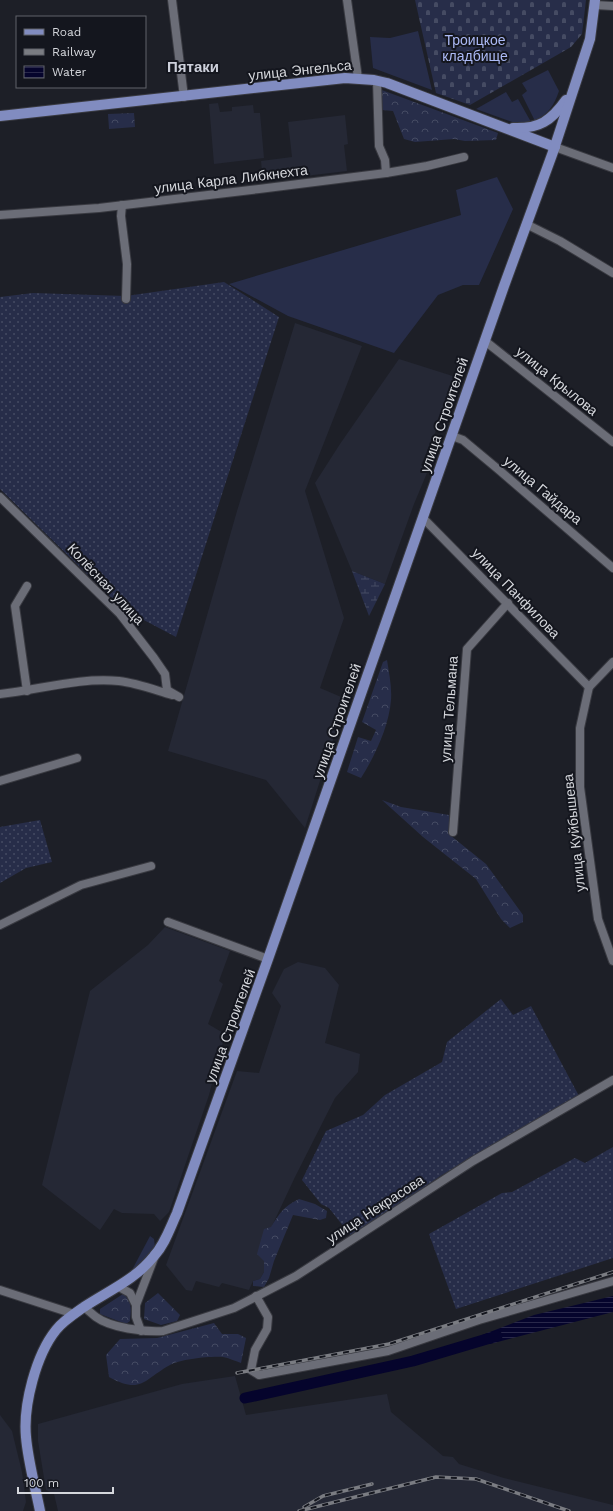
<svg xmlns="http://www.w3.org/2000/svg" width="613" height="1511" font-family="'Work Sans',sans-serif">
	<style>
		.built { fill: #252835 }
		.grass { fill: #272d49 }
		.forest { fill: url(#forest-crowns) }
		.wetland { fill: url(#wetland-marsh) }
		.cemetery { fill: url(#cemetery-stones) }
		.garden { fill: url(#garden-dots) }
		.water { fill: url(#water-rules) }
		.lines { fill: none; stroke-linecap: round; stroke-linejoin: round }
		.river { stroke: #05042c; stroke-width: 11 }
		.minor-casing { stroke: #393a41; stroke-width: 10 }
		.major-casing { stroke: #393a41; stroke-width: 12 }
		.minor { stroke: #6b6d77; stroke-width: 8 }
		.major { stroke: #818cc0; stroke-width: 10 }
		.rail-casing { stroke: #7a7c82; stroke-width: 3.5 }
		.rail { stroke: #14161e; stroke-width: 2; stroke-dasharray: 6; stroke-linecap: butt }
		.labels { text-anchor: middle; dominant-baseline: central; stroke-width: 4; stroke-linejoin: round; paint-order: stroke }
		.park-label { font-size: 14px; fill: #acbaf6; stroke: #14161e }
		.street-label { font-size: 14px; fill: #d5d7dc; stroke: #14161e }
		.neighbourhood-label { font-size: 15px; font-weight: bold; fill: #cdd0db; stroke: #14161e }
	</style>
	<defs>
		<pattern id="forest-crowns" width="20" height="18" patternUnits="userSpaceOnUse"><rect width="20" height="18" fill="#272d49"/><path d="M2 6a3 3 0 1 1 6 0M12 15a3 3 0 1 1 6 0" fill="none" stroke="#454b63"/></pattern>
		<pattern id="wetland-marsh" width="20" height="14" patternUnits="userSpaceOnUse"><rect width="20" height="14" fill="#272d49"/><path d="M1 5h8M5 5V1M11 12h8M15 12V8" fill="none" stroke="#454b63"/></pattern>
		<pattern id="cemetery-stones" width="16" height="16" patternUnits="userSpaceOnUse"><rect width="16" height="16" fill="#272d49"/><path d="M2 7V4a2 2 0 0 1 4 0v3zM10 15v-3a2 2 0 0 1 4 0v3z" fill="#454b63"/></pattern>
		<pattern id="garden-dots" width="8" height="8" patternUnits="userSpaceOnUse"><rect width="8" height="8" fill="#272d49"/><path d="M2 2h.1M6 6h.1" fill="none" stroke="#454b63" stroke-width="1.8" stroke-linecap="round"/></pattern>
		<pattern id="water-rules" width="6" height="5" patternUnits="userSpaceOnUse"><rect width="6" height="5" fill="#05042c"/><path d="M0 2.5h6" fill="none" stroke="#29284a"/></pattern>
	</defs>
	<rect width="100%" height="100%" fill="#1d1f27"/>
	<g class="built">
		<path d="M218,103L220,112L232,111V107L253,105L254,113H260L264,158L214,164L209,104Z"/>
		<path d="M345,115L348,144L344,145L347,171L263,181L261,161L292,157L288,122Z"/>
		<path d="M295,323L362,346L305,491L344,618L320,688L346,699L305,828L266,780L168,751L237,511Z"/>
		<path d="M399,359L459,378L421,465L429,468L414,504L385,584L352,571L315,483L340,444Z"/>
		<path d="M165,927L230,951L219,981L223,984L208,1024L225,1034L209,1095L169,1212L160,1221L154,1214L122,1213L114,1209L100,1230L42,1185L90,991L148,945Z"/>
		<path d="M298,962L325,968L339,985L325,1043L360,1054L358,1072L335,1098L295,1177L271,1228L264,1272L260,1279L253,1281L249,1290L222,1283L219,1287L196,1281L192,1291L186,1290L166,1265L237,1071L259,1073L281,1006L272,993L284,969Z"/>
		<path d="M235,1376L246,1415L387,1394L391,1412L443,1456L453,1457L459,1464L504,1478L613,1505V1511H58L54,1494L46,1490L38,1441V1424L182,1384Z"/>
		<path d="M0,1415L12,1431L22,1472L26,1502L23,1511H0Z"/>
	</g>
	<g class="grass">
		<path d="M418,31L432,90L373,68L370,37L390,38Z"/>
		<path d="M548,70L559,91C554,106 548,114 535,121L522,95L527,91L522,83Z"/>
		<path d="M506,92L512,102L518,99L531,122L518,124L476,109Z"/>
		<path d="M497,177L513,209L479,285H463L438,295L394,353L288,316L229,284L461,215L456,190Z"/>
		<path d="M150,1236L154,1239L155,1247L136,1269L132,1270Z"/>
	</g>
	<g class="forest">
		<path d="M379,89L498,133L496,140L465,141L454,139L415,142L404,139L393,111L382,110Z"/>
		<path d="M134,113L135,127L109,129L108,114Z"/>
		<path d="M387,660C389,673 392,687 391,700C389,726 375,756 361,778L347,772L358,737L371,741L376,730L362,722L383,662Z"/>
		<path d="M382,800L401,807L449,815L450,835L486,864L523,915V922L510,928L501,919L476,879L423,837Z"/>
		<path d="M299,1199L315,1204L327,1211L326,1218L320,1220L293,1215L274,1261L269,1278L264,1287L253,1286V1281L260,1279L264,1272V1261L257,1254L264,1229L271,1227C279,1214 284,1206 299,1199Z"/>
		<path d="M158,1293L180,1315L177,1321L161,1325L144,1319L145,1303Z"/>
		<path d="M123,1294C133,1301 131,1311 130,1321L126,1324L100,1314V1309Z"/>
		<path d="M214,1323L222,1334H238L246,1338L241,1363C235,1361 229,1358 223,1357C210,1356 181,1359 170,1365C144,1379 142,1395 109,1377L106,1355L120,1339L157,1338Z"/>
	</g>
	<path class="wetland" d="M352,571L385,584L369,616Z"/>
	<path class="cemetery" d="M415,0H586L582,34L571,47L470,105L436,93Z"/>
	<g class="garden">
		<path d="M224,282L279,317L176,637L123,609L0,489V297L33,293L126,296Z"/>
		<path d="M40,820L52,862L26,868L0,883V827Z"/>
		<path d="M501,999L513,1015L531,1006L579,1096L442,1175L351,1236L329,1208L321,1204L302,1180L326,1131L363,1115L385,1095L442,1062L447,1042Z"/>
		<path d="M613,1147V1258L456,1309L429,1234L502,1193L512,1192L575,1158L585,1163Z"/>
	</g>
	<path class="water" d="M613,1296V1312L490,1344H484L482,1335L534,1315Z"/>
	<g class="lines">
		<path class="river" d="M245,1398L413,1361L497,1336"/>
		<g class="minor-casing">
			<g id="minor">
				<path d="M172,0L184,97"/>
				<path d="M347,0L358,78"/>
				<path d="M595,5L613,6"/>
				<path d="M377,81L379,146L385,160L386,173"/>
				<path d="M555,147L613,168"/>
				<path d="M122,205L121,216L127,264L126,299"/>
				<path d="M0,215L99,208L259,189L386,173L427,166L464,157"/>
				<path d="M526,224L560,241L613,273"/>
				<path d="M485,341L613,442"/>
				<path d="M452,436L463,440L499,470L613,568"/>
				<path d="M0,497L120,614L154,658L165,674L167,690L179,697"/>
				<path d="M423,518L589,687"/>
				<path d="M613,662L589,687L580,728V787L598,919L613,961"/>
				<path d="M27,691L15,606L27,586"/>
				<path d="M0,694C39,690 79,677 119,681C137,683 155,690 172,695"/>
				<path d="M0,781L77,758"/>
				<path d="M453,832L467,649L508,603"/>
				<path d="M168,922L268,959"/>
				<path d="M0,925L81,885L151,866"/>
				<path d="M119,1287L130,1293L136,1305"/>
				<path d="M0,1290L74,1314"/>
				<path d="M256,1296L268,1317L267,1329L255,1350L251,1370L259,1375L388,1351L479,1320L613,1281"/>
				<path d="M84,1307C88,1310 92,1314 96,1317C111,1328 144,1332 163,1331L234,1308L296,1276L473,1161L613,1080"/>
				<path d="M141,1331L136,1317V1305L154,1258"/>
			</g>
		</g>
		<g class="major-casing">
			<g id="major">
				<path d="M0,116L345,78L374,80L387,83L555,147"/>
				<path d="M513,128C539,129 551,121 566,100"/>
				<path d="M40,1511C35,1486 28,1461 26,1437C23,1405 36,1355 56,1330C63,1321 74,1314 84,1307C108,1291 135,1280 154,1256C165,1244 170,1228 177,1213L268,959L504,286L553,152L590,39L595,0"/>
			</g>
		</g>
		<use href="#minor" class="minor"/>
		<use href="#major" class="major"/>
		<g class="rail-casing">
			<g id="rail">
				<path d="M237,1373L389,1344L613,1272"/>
				<path d="M304,1507L323,1496L372,1484"/>
				<path d="M299,1511L436,1477L476,1479L569,1511"/>
			</g>
		</g>
		<use href="#rail" class="rail"/>
	</g>
	<g class="labels">
		<g class="park-label">
			<text x="475" y="40">Троицкое<tspan x="475" dy="16">кладбище</tspan></text>
		</g>
		<g class="street-label">
			<text transform="translate(300 70) rotate(-6)">улица Энгельса</text>
			<text transform="translate(231 179) rotate(-7)">улица Карла Либкнехта</text>
			<text transform="translate(557 381) rotate(39)">улица Крылова</text>
			<text transform="translate(444 415) rotate(-71)">улица Строителей</text>
			<text transform="translate(543 490) rotate(40)">улица Гайдара</text>
			<text transform="translate(106 584) rotate(47)">Колёсная улица</text>
			<text transform="translate(516 593) rotate(46)">улица Панфилова</text>
			<text transform="translate(449 709) rotate(-86)">улица Тельмана</text>
			<text transform="translate(337 721) rotate(-71)">улица Строителей</text>
			<text transform="translate(574 833) rotate(-96)">улица Куйбышева</text>
			<text transform="translate(230 1026) rotate(-70)">улица Строителей</text>
			<text transform="translate(375 1209) rotate(-33)">улица Некрасова</text>
		</g>
		<g class="neighbourhood-label">
			<text x="193" y="67">Пятаки</text>
		</g>
	</g>
	<rect x="16" y="16" width="130" height="72" fill="#14161e" stroke="#61636a"/>
	<rect x="24" y="29" width="20" height="6" fill="#818cc0" stroke="#61636a"/>
	<text x="52" y="36" font-size="12" fill="#d5d7dc">Road</text>
	<rect x="24" y="49" width="20" height="6" fill="#7a7c82" stroke="#61636a"/>
	<text x="52" y="56" font-size="12" fill="#d5d7dc">Railway</text>
	<rect x="24" y="66" width="20" height="12" fill="url(#water-rules)" stroke="#61636a"/>
	<text x="52" y="76" font-size="12" fill="#d5d7dc">Water</text>
	<path d="M18 1487v6h95v-6" fill="none" stroke="#d5d7dc" stroke-width="2"/>
	<text x="24" y="1487" font-size="12" fill="#d5d7dc" stroke="#14161e" stroke-width="3" paint-order="stroke">100 m</text>
</svg>
